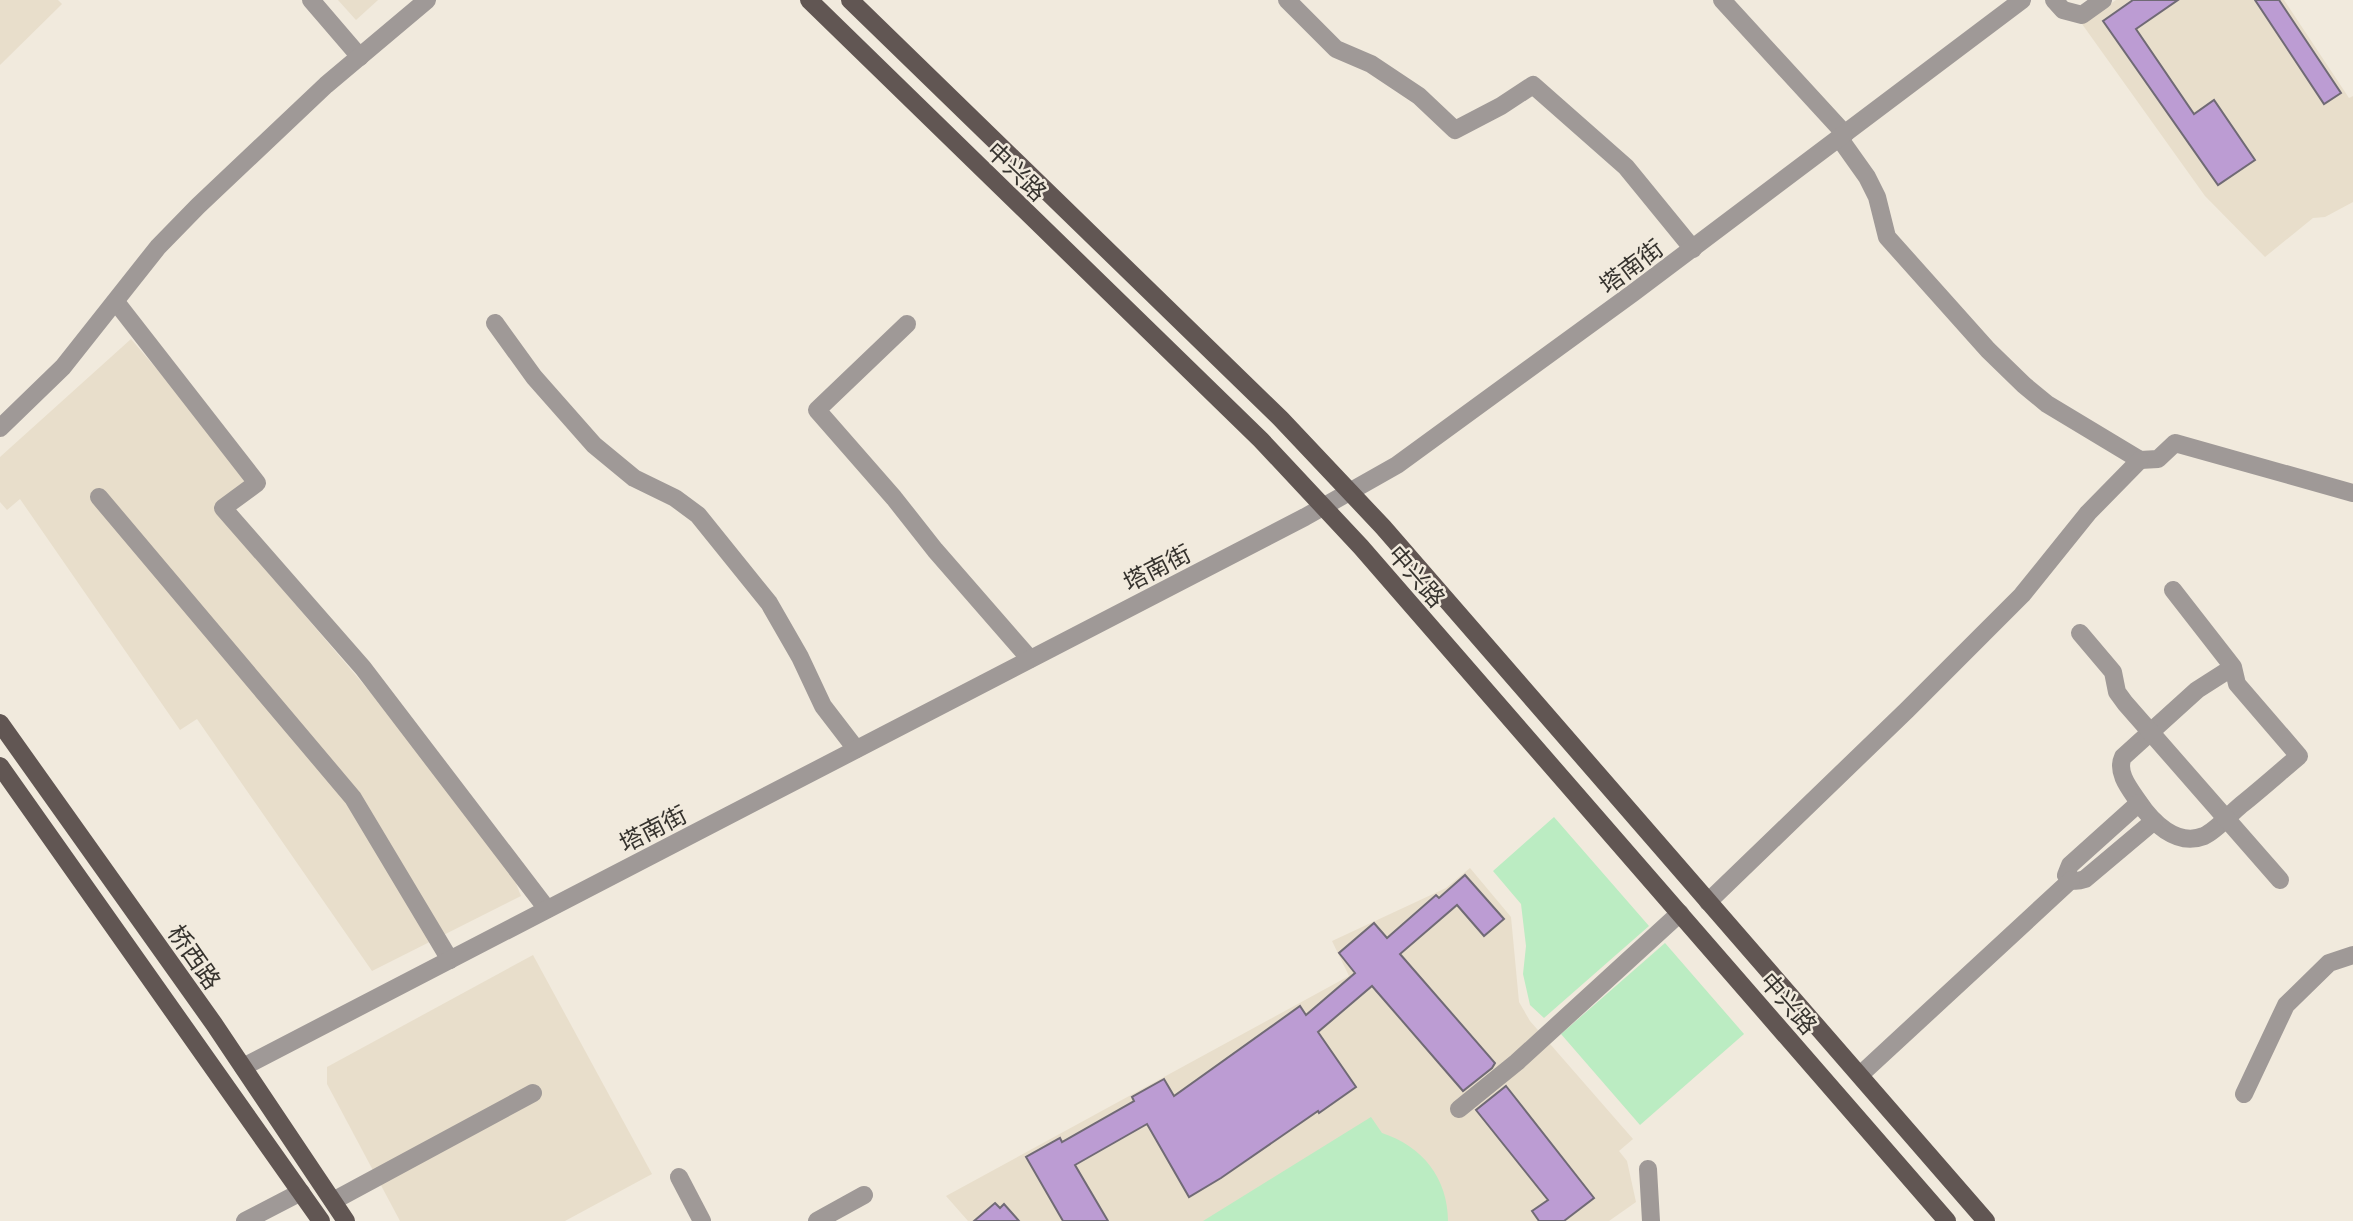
<svg xmlns="http://www.w3.org/2000/svg" width="2353" height="1221" font-family="Literata,'Noto Sans SC',serif">
	<style>
		.built { fill: #e8decb }
		.green { fill: #bbecc2 }
		.building { fill: #bc9cd3; stroke: #706a75; stroke-width: 2 }
		.lines { fill: none; stroke-linecap: round; stroke-linejoin: round }
		.minor { stroke: #9f9997; stroke-width: 18 }
		.major { stroke: #615653; stroke-width: 18 }
		.labels { text-anchor: middle; dominant-baseline: central; stroke-width: 5; stroke-linejoin: round; paint-order: stroke }
		.street-label { font-size: 24px; fill: #36332e; stroke: #f1eadd }
	</style>
	<rect width="100%" height="100%" fill="#f1eadd"/>
	<g class="built">
		<path d="M0,0H58L62,4L0,65Z"/>
		<path d="M338,0H378L356,20Z"/>
		<path d="M2116,0H2284L2349,98L2353,96V202L2325,217L2313,218L2265,257L2205,196L2082,24Z"/>
		<path d="M131,339L251,479L216,511L393,719L511,871L521,896L372,971L197,719L180,730L20,499L7,510L0,502V457Z"/>
		<path d="M1470,868L1511,917L1519,1002L1530,1021L1633,1139L1619,1151L1627,1161L1636,1202L1609,1221H968L946,1196L1349,976L1332,941L1446,888Z"/>
		<path d="M533,955L652,1174L565,1221H400L327,1084V1067Z"/>
	</g>
	<g class="green">
		<path d="M1554,817L1649,926L1544,1018L1530,1005L1523,974L1526,946L1521,904L1493,871Z"/>
		<path d="M1665,943L1744,1034L1640,1125L1561,1034Z"/>
		<path d="M1371,1117L1382,1133C1422,1146 1448,1178 1448,1221H1203Z"/>
	</g>
	<g class="building">
		<path d="M2133,0H2178L2136,29L2194,114L2214,100L2255,160L2218,185L2103,21Z"/>
		<path d="M2255,0H2279L2341,93L2324,104Z"/>
		<path d="M1465,875L1504,919L1484,936L1457,905L1400,954L1495,1063L1492,1068L1463,1091L1372,986L1318,1032L1356,1087L1319,1113L1318,1111L1221,1178L1189,1197L1147,1124L1075,1165L1108,1221H1063L1026,1157L1060,1138L1062,1142L1134,1101L1132,1097L1164,1079L1174,1096L1300,1006L1306,1015L1355,973L1339,953L1374,923L1387,938L1436,895L1439,898Z"/>
		<path d="M1506,1086L1594,1198L1564,1221H1539L1532,1211L1548,1200L1476,1110Z"/>
		<path d="M995,1203L1000,1208L1004,1204L1019,1221H974Z"/>
	</g>
	<g class="lines">
		<g class="minor">
			<path d="M311,0L360,57"/>
			<path d="M1287,0L1336,49L1371,64L1419,96L1455,130L1501,106L1533,85L1626,167L1693,249"/>
			<path d="M1722,0L1845,134"/>
			<path d="M2054,0L2063,10L2082,15L2103,0"/>
			<path d="M1840,139L1867,177L1877,197L1887,237L1988,350L2024,385L2047,404L2140,460L2158,459L2175,443L2353,493"/>
			<path d="M116,302L257,483L223,508L363,668L547,909"/>
			<path d="M495,323L534,377L594,445L634,478L675,498L698,515L769,603L800,657L823,706L856,749"/>
			<path d="M907,324L817,410L894,498L935,550L1030,659"/>
			<path d="M0,428L63,367L158,247L198,206L326,85L427,0"/>
			<path d="M99,497L353,798L450,960"/>
			<path d="M2173,590L2233,667L2237,684L2299,756C2280,772 2261,789 2241,805C2230,814 2217,830 2204,836C2176,847 2152,822 2138,801C2129,788 2116,772 2123,757L2197,690L2233,667"/>
			<path d="M2080,633L2113,672L2117,692L2125,703L2280,880"/>
			<path d="M2139,803L2070,865L2066,875C2072,882 2076,882 2085,879L2154,821"/>
			<path d="M1708,902L1907,710L2022,595L2088,513L2140,460"/>
			<path d="M243,1067L1305,517L1397,465L1633,293L2022,0"/>
			<path d="M1860,1075L2071,880"/>
			<path d="M2244,1094L2286,1005L2329,963L2353,955"/>
			<path d="M1459,1109L1517,1062L1680,913"/>
			<path d="M1648,1169L1651,1221"/>
			<path d="M679,1177L702,1221"/>
			<path d="M333,1201L533,1093"/>
			<path d="M245,1221L301,1192"/>
			<path d="M817,1221L864,1195"/>
		</g>
		<g class="major">
			<path d="M809,0L1261,440L1361,547L1947,1221"/>
			<path d="M850,0L1281,419L1383,527L1986,1221"/>
			<path d="M0,723L214,1024L346,1221"/>
			<path d="M0,766L321,1221"/>
		</g>
	</g>
	<g class="labels">
		<g class="street-label">
			<text transform="translate(1018 170) rotate(44)">中兴路</text>
			<text transform="translate(1630 265) rotate(-37)">塔南街</text>
			<text transform="translate(1156 566) rotate(-27)">塔南街</text>
			<text transform="translate(1418 575) rotate(49)">中兴路</text>
			<text transform="translate(652 827) rotate(-27)">塔南街</text>
			<text transform="translate(196 956) rotate(55)">桥西路</text>
			<text transform="translate(1790 1002) rotate(49)">中兴路</text>
		</g>
	</g>
</svg>
